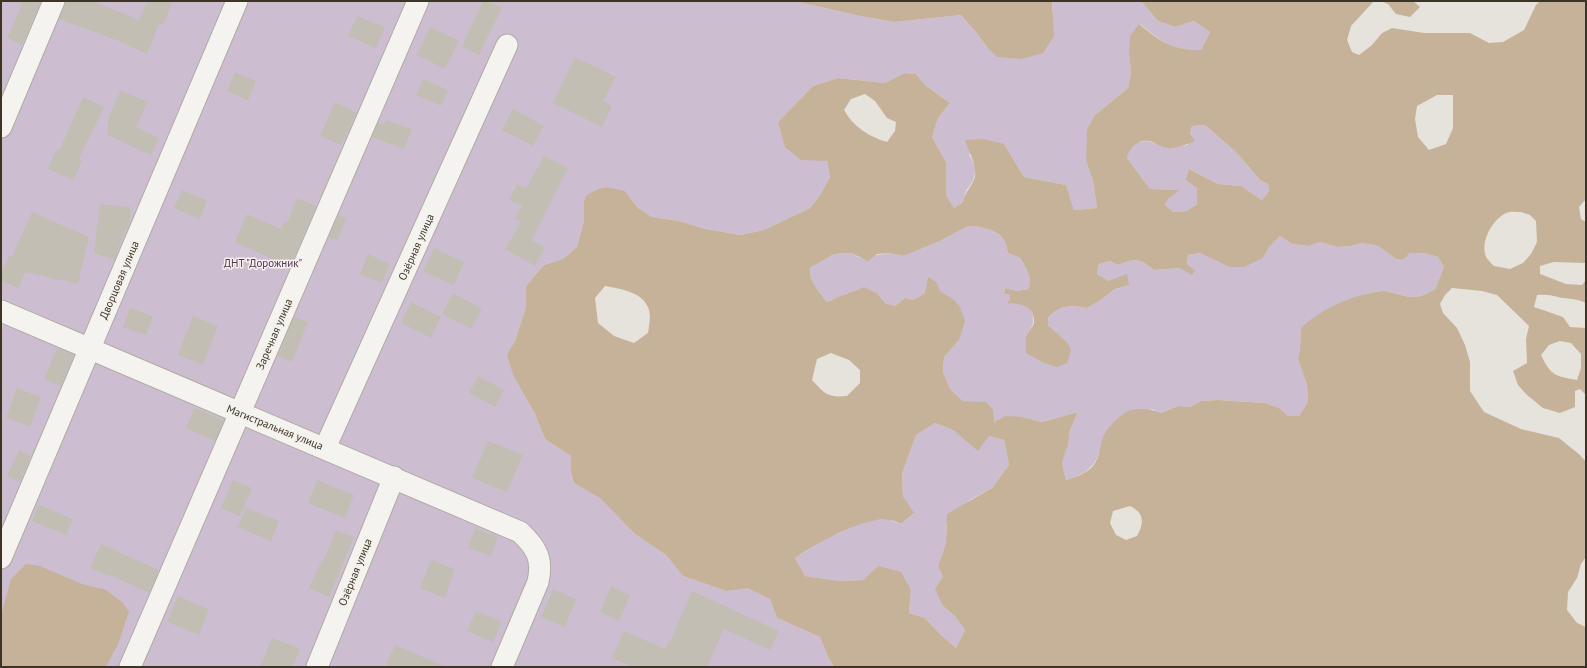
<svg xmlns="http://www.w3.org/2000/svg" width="1587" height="668" font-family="'PT Sans',sans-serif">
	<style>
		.green { fill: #ccbed0 }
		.water { fill: #c5b299; fill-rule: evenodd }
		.building { fill: #c3beb4 }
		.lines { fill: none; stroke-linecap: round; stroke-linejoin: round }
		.street-casing { stroke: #b0aba3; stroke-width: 23 }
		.street { stroke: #f5f3ef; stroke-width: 21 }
		.labels { text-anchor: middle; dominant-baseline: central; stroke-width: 3; stroke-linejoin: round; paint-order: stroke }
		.street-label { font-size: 11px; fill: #3c3527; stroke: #f4f1ec }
		.park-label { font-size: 11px; fill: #523557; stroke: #f4f1ec }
	</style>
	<rect width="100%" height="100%" fill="#e6e3dd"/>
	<g class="green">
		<path d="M1,1H794L860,16L895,22L961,15L975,31L987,47L1053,12L1052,1H1141L1158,21L1175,27L1194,21L1210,32L1201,50C1171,50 1162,42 1140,24L1129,54L1131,72L1128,88L1095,115L1086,161L1093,181L1097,208L1074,210L1066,185L1024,177L1004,144L969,154L976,168L973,181L966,191L963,202L954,208L946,195V162L932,137L938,118L950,103L926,86L916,74L904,73L885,83L838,78L813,86L778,122L827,161L830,177L820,195L810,208L764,230L740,235L706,229L679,221L652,217L638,208L625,191L584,202V221L577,247L563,259L544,265L526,286V307L515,341L508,355L513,375L535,414L545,439L571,456V472L574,483L600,497L635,534L666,555L683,576L726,591L748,587L770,599L777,618L820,637L828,657L834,667H1Z"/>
		<path d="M1205,125L1238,154L1260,180L1268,184L1269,191L1262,200L1241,186L1218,184L1189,169L1197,188V204L1187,211L1173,212L1165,205L1169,198L1179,190L1150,189L1127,158L1128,150L1137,142L1148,141L1167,148L1188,145L1192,126Z"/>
		<path d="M975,226C993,230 1005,232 1008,253L1020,258L1026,268L1030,279L1029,289L1017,291L1005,288L1004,292L1010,295V299L1008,304C1021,302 1035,305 1033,322C1033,327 1028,332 1026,336L1066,341L1048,325V318C1060,305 1069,305 1087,308L1102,299L1115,289L1129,285L1109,281L1097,274L1099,264L1110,261L1118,265C1136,258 1139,258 1154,270L1180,268L1187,264L1188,255L1200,253L1212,257L1263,258L1270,246L1280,236L1292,244L1308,246L1321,242L1337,247L1351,246L1362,243L1378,246L1396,259L1403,260L1410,253H1424L1438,257L1444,267L1435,289C1420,298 1415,299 1397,294C1393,293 1387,291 1382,291C1352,294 1326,313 1301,328L1300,348L1298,359L1307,385L1308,402L1299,416H1288L1279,408L1265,403L1218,400L1201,401L1190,407L1178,406L1160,413L1152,409L1103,438C1099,463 1090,473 1066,480L1062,463L1068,445L1070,430L1078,412L1042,422L1023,417L993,422L986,403L963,401L950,389L943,372L944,357L959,340L946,295L940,291L925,293L913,300L905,298L895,306L885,303L878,294C868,294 855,291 845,294C839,297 834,300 827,302C819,291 809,283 810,268L834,254L851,253L860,258L889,253L904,256L940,241L966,227Z"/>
		<path d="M935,423L953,430L978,450L989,436L1004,440L1009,465L992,488L970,500L946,526V543L938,566L943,577V606L955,616L965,630L956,648L941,635L925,618L909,613L911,590L878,566L863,580L840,581L805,576L795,558L820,542L865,521L888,519L901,524L913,514L903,496L902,474L916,435Z"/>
	</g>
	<g class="water">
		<path d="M794,1H1052L1054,36L1043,53L1021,59L997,57L987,47L975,31L961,15L895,22L860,16Z"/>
		<path d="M1141,1H1374L1351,26L1347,40L1352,52L1359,55L1372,45L1382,33L1392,28L1424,33H1470L1489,43L1503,42L1524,30L1536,5L1540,1H1586V199L1579,207L1581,219L1586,222V263L1554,262L1540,266V274L1566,284L1582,285L1586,280V303C1578,299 1572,299 1563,298C1553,296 1548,294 1537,295L1534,307L1563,317L1570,327L1586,328V395L1580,389L1575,391V407L1560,413L1543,408L1527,395L1518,385L1513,371L1527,363L1526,339L1529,326L1497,295L1482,291L1452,288L1445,295L1440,304L1443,313L1457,328L1465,345L1470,362V391L1484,412L1521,429L1559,438L1580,455L1586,462V557L1581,564L1577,578L1568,592L1567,610L1577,623L1586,627V667H834L828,657L820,637L777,618L770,599L748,588L726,591L683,576L666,555L635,534L600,498L574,483L571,472V456L545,439L535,414L513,375L507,355L515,341L526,307V286L544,265L563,259L577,247L584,221V202L586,196C603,185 605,187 625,191L638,208L652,217L679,221L706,229L740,235L764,230L810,208L820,195L830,177L827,161L801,160L785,147L778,122L813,86L838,78L885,83L904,73L916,74L926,86L950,103L938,118L932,137L946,162V195L954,208L963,202C966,191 968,191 973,182C980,169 969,153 965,140L983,139L1004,144L1024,177L1066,185L1074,210L1097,208L1093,181L1086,161L1087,130L1095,115L1128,88L1131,72L1129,54L1130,36L1139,24C1161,42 1172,50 1201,50L1210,32L1194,21L1175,27L1158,21ZM865,94L875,101L887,118L896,122L895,131L887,142C870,137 853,127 844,110L851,99ZM1437,95H1453V128L1446,144L1429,150L1418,137L1415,119L1417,106ZM1205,125L1238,154L1260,180L1268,184L1269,191L1262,200L1241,186L1218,184L1189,169L1186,180L1197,188V204L1187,211L1173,212L1165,205L1169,198L1180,190L1150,189L1127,158C1129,147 1138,139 1149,141C1155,142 1161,148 1167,148C1174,149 1189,144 1195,141L1190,134L1192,126ZM1521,212L1530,215L1536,221L1537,242L1531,254L1523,263L1510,269L1494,266C1492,264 1488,260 1486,257C1480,242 1492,220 1506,213C1510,211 1517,212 1521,212ZM975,226C993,230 1005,232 1008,253L1020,258L1026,268L1030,279L1029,289L1017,291L1005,288L1004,293L1010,295V299L1007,304C1020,303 1035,305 1034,323C1033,328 1027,332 1026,337C1025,342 1026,348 1026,353L1044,363L1057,367L1067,363L1071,350L1066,341L1048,325V318C1060,305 1069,305 1087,308L1102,299L1115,289L1129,285L1127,274L1109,281L1097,274L1099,264L1110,261L1118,265C1136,258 1139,258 1154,270L1180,268L1192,275L1195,271L1187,264L1188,255L1200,253L1230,267H1244L1263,258L1270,246L1280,236L1292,244L1308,246L1321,242L1337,247L1351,246L1362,243L1378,246L1396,259L1403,260L1410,253H1424L1438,257L1444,267L1435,289C1420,298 1415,299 1397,294C1392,293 1387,291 1382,291C1354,294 1321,309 1301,328L1300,348L1298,359L1307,385L1308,402L1299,416H1288L1279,408L1265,403L1218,400L1201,401L1190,407L1178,406L1161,413C1152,409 1141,408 1131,410C1122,412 1106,429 1103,437C1099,448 1101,455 1093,466C1087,473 1074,478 1066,480L1062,463L1068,445L1070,430L1078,412L1042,422L1023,417L1005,416L994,422L993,410L986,402L963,401L950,389L943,372L944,357L959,340L965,321L960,307L954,300L940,291L936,282L928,277L925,293L913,300L905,298L895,306L885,303L878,294L864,287C855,292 854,291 846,294C839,296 834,300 827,302C819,291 809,282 810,268L834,254L851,253L868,261L877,254L889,253L904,256L940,241L966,227ZM605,286C621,289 644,292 649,310C651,317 649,326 648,333L634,343L614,336L598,323L595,298ZM1560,341L1571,343L1581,354V368L1577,380C1555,376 1551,376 1541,355L1549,345ZM831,353L849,360L860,370V383L847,396C828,398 825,394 812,380L817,359ZM935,423L953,430L978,451L989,436L1004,440L1009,465L992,488L947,514L946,543L938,566L943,577L935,589L943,606L955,616L965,630L956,648L941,635L925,618L909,613L911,590L901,572L878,566L863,580L840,581L805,576L795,558C813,545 867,515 889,520C893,520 897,522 901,524L914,513L903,496L902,474L916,435ZM1130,506C1145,513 1144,524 1137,536L1126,540L1116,535L1110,523L1113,511Z"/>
		<path d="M1381,1H1413L1420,7L1410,17L1396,14L1388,4Z"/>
		<path d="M26,564L40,566L82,584L106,590L122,602L129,612L118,644L106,667H1V616L11,579Z"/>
	</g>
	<g class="building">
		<path d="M16,1H41L22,45L7,38L22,4Z"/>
		<path d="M66,1H93L139,20L147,1H173L163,25L159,24L147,54L126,45L127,44L59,19Z"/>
		<path d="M483,1H488L502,8L479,55L462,47Z"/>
		<path d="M357,16L385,27L376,48L348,36Z"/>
		<path d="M430,27L459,41L445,69L417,55Z"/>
		<path d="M575,57L616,77L603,101L612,106L602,127L553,103Z"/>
		<path d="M235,72L256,81L248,100L227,91Z"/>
		<path d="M423,79L448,90L441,106L416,95Z"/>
		<path d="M121,90L148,102L136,127L159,138L151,155L107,135L109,116Z"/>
		<path d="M83,97L104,107L79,159L82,160L74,180L48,169L56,150L59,151Z"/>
		<path d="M335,102L357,113L341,145L320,136Z"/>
		<path d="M513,109L544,126L533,146L502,130Z"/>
		<path d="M386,120L412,129L404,149L372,137L378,123L384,125Z"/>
		<path d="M544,156L568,168L532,240L545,248L535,266L505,249L521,222L515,219L522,206L509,200L517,184L526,189Z"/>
		<path d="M182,190L207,200L200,219L174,208Z"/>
		<path d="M297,198L316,206L290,267L235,242L247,214L281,229L284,222L287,223Z"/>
		<path d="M100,204L131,207L129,226L127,229H126L114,260L94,253Z"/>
		<path d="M32,212L89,237L78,284L25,272L19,288L1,281V274L9,256L12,257Z"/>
		<path d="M338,215L346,218L337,241L329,238Z"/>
		<path d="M434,248L464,262L454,285L423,271Z"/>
		<path d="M368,254L390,264L382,283L360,274Z"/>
		<path d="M453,293L482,309L471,329L442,314Z"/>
		<path d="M411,302L441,317L431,338L401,323Z"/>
		<path d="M130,308L153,316L146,335L123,327Z"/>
		<path d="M193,316L218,326L203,365L178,355Z"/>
		<path d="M294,317L308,322L292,362L278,356Z"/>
		<path d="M57,348L74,355L61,386L44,379Z"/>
		<path d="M478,376L504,390L495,407L469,393Z"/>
		<path d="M17,388L41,397L30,427L6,417Z"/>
		<path d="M195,408L224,420L215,441L186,428Z"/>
		<path d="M488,441L523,455L507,492L472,478Z"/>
		<path d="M19,450L31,456L20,482L7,476Z"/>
		<path d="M233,480L252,488L240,516L221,508Z"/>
		<path d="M317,480L354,495L345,518L308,503Z"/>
		<path d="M39,505L73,519L66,535L32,521Z"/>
		<path d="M246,508L279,521L271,541L238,527Z"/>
		<path d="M475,528L498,537L491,556L468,548Z"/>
		<path d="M336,530L354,537L329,597L309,588L322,560L323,561Z"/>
		<path d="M101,544L159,570L149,593L110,575L109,576L90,568Z"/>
		<path d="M431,560L455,569L445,598L420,588Z"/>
		<path d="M611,586L630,595L619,621L600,612Z"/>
		<path d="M553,589L576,599L565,627L541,617Z"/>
		<path d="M692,591L779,631L770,650L724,629L707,667H633L612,658L624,631L665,649L668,641L670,642Z"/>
		<path d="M178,596L209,609L199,635L167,622Z"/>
		<path d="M476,611L502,622L493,642L467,631Z"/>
		<path d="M272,638L300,649L293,667H260Z"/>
		<path d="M395,645L446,667H385Z"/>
	</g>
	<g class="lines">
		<g class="street-casing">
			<g id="street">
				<path d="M1,127L54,1"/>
				<path d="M1,311C174,385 348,457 520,532C537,548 543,559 538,582L502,667"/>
				<path d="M325,448L507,45"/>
				<path d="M1,558L237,1"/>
				<path d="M130,667L418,1"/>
				<path d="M317,667L394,477"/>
			</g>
		</g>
		<use href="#street" class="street"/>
	</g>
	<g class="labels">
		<g class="street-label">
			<text transform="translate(416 247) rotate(-66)">Озёрная улица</text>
			<text transform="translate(119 280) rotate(-67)">Дворцовая улица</text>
			<text transform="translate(274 334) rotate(-67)">Заречная улица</text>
			<text transform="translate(275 427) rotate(22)">Магистральная улица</text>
			<text transform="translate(355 572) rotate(-68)">Озёрная улица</text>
		</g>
		<g class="park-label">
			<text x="263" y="263">ДНТ "Дорожник"</text>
		</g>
	</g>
	<rect width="1587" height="668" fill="none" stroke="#3c3527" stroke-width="4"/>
</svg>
